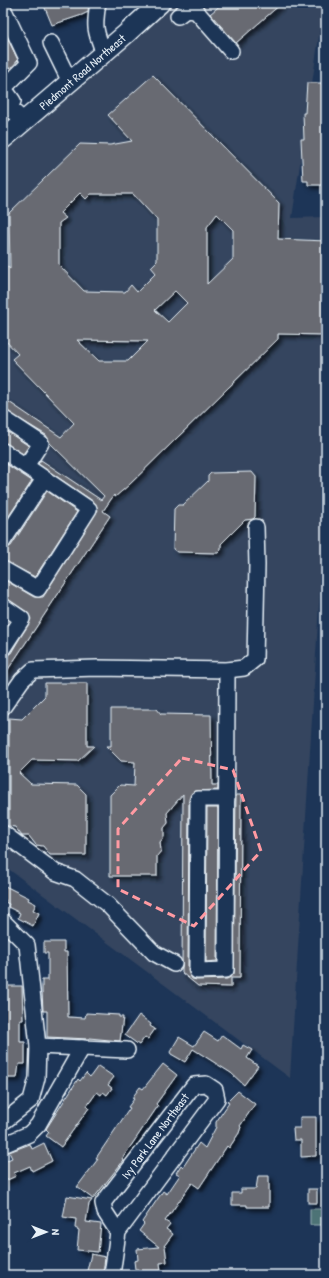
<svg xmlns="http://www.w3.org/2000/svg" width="329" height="1278" font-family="'Patrick Hand',sans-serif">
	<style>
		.built { fill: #34455f }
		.green { fill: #4d7376; stroke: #9ab2b7 }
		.building { fill: #686b72; stroke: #e8f1f8; fill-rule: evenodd; filter: url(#shadow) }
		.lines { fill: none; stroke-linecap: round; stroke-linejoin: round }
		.minor-casing { stroke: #e8f1f8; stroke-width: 18 }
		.major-casing { stroke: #e8f1f8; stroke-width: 22 }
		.minor { stroke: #1d3557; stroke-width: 15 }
		.major { stroke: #1d3557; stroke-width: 19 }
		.marked { fill: none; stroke: #ff9aa2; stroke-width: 3; stroke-dasharray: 8 5; stroke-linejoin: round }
		.labels { text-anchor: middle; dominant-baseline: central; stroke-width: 3.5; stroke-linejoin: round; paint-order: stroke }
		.street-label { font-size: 12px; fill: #e8f1f8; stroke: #1d3557 }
	</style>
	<defs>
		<filter id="shadow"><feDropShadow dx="3.5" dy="3.5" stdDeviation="2" flood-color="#0009"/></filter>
	</defs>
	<rect width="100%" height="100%" fill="#1d3557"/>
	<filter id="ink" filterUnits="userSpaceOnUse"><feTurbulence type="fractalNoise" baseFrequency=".025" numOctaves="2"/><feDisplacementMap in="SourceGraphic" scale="8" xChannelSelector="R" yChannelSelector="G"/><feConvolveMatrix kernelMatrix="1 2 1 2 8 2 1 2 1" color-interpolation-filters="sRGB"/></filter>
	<g filter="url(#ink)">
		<path class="built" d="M151,3H324L292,218L326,217V550L322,556L290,1078L3,865V138Z"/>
		<rect class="green" x="310" y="1209" width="16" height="16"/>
		<g class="building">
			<path d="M43,3H89L88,12L82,15L52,25Z"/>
			<path d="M223,3H282L236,43L210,14Z"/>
			<path d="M3,29L18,60L13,66L6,70L3,63Z"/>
			<path d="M153,75L279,203L278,239L326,241V335L278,334V339L129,485L115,497L114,495L103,511L110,516L3,677V657L11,653L31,619L27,612L3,597V579L34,597H43L98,510L94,502L38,464L41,460L101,500L104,496L50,443L46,435L3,409V398L61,437L74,423L12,359L18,354L3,338V263L10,269L9,213L80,144L110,145L132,141L108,115ZM80,193L86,199L91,194H133L157,220V261L151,267L156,273L137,292L131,285L125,292L84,291L59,265V223L66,218L60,213ZM217,214L233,230V259L207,284V227ZM175,291L187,303L168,322L155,310ZM77,340L148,341L128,361H99Z"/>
			<path d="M307,83H322V85H326V185H308V181H303L301,139H304L303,113H305Z"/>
			<path d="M3,429L29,446L23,454L3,442Z"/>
			<path d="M3,462L32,481L3,525Z"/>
			<path d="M252,472L256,477L255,517L253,519L245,520L221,544V550L218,553L177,552L173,549L174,509L178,505H183L208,481V476L211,473Z"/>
			<path d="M47,491L77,512L35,577L3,560V550L11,546Z"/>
			<path d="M45,683H87V746H94L78,761L32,760L19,773L31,784L77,785L86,794V855H50L43,846L36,845L29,836H22L15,827L9,826V718L22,719L45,696Z"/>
			<path d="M111,709H157L161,714L211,715L212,785H218V790L194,791L189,799L188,971L192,979L197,980L227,979L234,974L236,795H241L240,978H231V987L198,986L182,973L183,794L167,813L168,823L164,828V837L160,842L161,851L157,856V876H110V795L120,785L134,786L135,762L121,761L106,746H111Z"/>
			<path d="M207,808H218L217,961L206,962Z"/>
			<path d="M3,885L29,898L28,900L36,904L33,910L39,913L33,926L18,918L20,913L8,907L9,904L5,902L6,900L3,899Z"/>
			<path d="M44,942H64V952H67L68,1017L85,1018L86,1013L119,1015V1017H123L120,1041L89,1038V1039L47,1037V1011H43L42,991V980H48V953H44Z"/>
			<path d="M3,986H22L23,1020H20V1042H25V1064H19L17,1078H3Z"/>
			<path d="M139,1015L151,1024L150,1026L155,1029L148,1039L145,1037L139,1045L125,1035Z"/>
			<path d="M204,1032L218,1041L222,1035L241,1049L243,1045L252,1050L247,1058L258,1066L244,1085L231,1073L193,1049L185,1062L171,1054L170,1052L179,1037L194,1046Z"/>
			<path d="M163,1064L177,1075L156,1104L158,1106L122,1159L124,1160L93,1199L77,1187L98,1159L96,1158L130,1108L128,1107L134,1099L132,1098L140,1087L143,1089Z"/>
			<path d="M98,1066L114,1077L108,1085L112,1088L107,1095L103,1092L101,1095L97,1092L87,1106L89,1108L61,1147L46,1136L49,1132L46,1129L78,1079L80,1081L86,1073L90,1077Z"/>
			<path d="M238,1091L255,1104L240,1126L241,1127L239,1133L229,1148L227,1146L199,1188L192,1183L165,1221L170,1224L166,1229L173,1234L164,1246H165L167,1262L160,1263L161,1271L139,1274L138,1269H135L134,1261L138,1260L137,1249L159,1247L139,1231L144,1224L142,1222L163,1191L167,1194L180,1175L176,1173L181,1165L183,1167L199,1143L205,1148L216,1127V1122L229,1103L227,1102Z"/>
			<path d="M300,1117H316V1156L301,1157V1140H294L293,1128H300Z"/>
			<path d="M44,1143L52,1161L32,1171L30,1166L14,1173L16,1176L3,1182V1162L12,1158L9,1152L30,1144L32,1149Z"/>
			<path d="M258,1176H269V1207H247V1205H232V1193H241V1189H256Z"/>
			<rect x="308" y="1189" width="9" height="14"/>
			<path d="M67,1196L92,1200L89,1204L86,1222L101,1224L98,1252L77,1250L79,1230L75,1228L76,1219L63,1217Z"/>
			<path d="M91,1254L105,1257L103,1275H90L91,1272L87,1271Z"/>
		</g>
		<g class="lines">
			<g class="minor-casing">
				<g id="minor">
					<path d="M98,3C94,27 95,31 104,53"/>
					<path d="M3,8L29,63L3,89"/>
					<path d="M178,16L186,10L196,11L231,51"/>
					<path d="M51,43L70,82"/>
					<path d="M3,93L8,94L13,101L10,108L24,121"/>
					<path d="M3,418L41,443L26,466L3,451"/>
					<path d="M3,541L44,479"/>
					<path d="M3,569L38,589L89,509L26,466"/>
					<path d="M3,606L22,619L3,648"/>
					<path d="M3,707L22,680L33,670L97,668L227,670L244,668L255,659L257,565L256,527"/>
					<path d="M227,799H198L197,971L226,970L227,670"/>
					<path d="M3,833L55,872L75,879L108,905L154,953L174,964"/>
					<path d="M3,921L27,945L38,1046L37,1078L31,1100L6,1120H3"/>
					<path d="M38,1046L127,1050"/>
					<path d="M3,1145L29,1134L38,1125L82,1048"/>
					<path d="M112,1275L118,1232L217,1099L215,1090L206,1084L194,1085L103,1203L105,1212L118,1232"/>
				</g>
			</g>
			<g class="major-casing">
				<g id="major">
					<path id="s1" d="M3,139L127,33L160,3"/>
				</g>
			</g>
			<use href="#minor" class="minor"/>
			<use href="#major" class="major"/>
		</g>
	</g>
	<path class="marked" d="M182,758L233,770L261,851L194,926L118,889V829Z"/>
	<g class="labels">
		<g class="street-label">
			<text stroke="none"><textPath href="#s1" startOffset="104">Piedmont Road Northeast</textPath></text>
			<text transform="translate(155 1136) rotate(-53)">Ivy Park Lane Northeast</text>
		</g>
	</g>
	<rect width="329" height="1278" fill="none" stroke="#1d3557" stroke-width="16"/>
	<rect x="8" y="8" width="313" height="1262" fill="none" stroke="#e8f1f8" stroke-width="1.5" filter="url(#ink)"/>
	<g transform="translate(46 1232) rotate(90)" stroke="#1d3557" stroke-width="3" paint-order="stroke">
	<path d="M0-3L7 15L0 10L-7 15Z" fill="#e8f1f8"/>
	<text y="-6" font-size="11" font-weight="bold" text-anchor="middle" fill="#e8f1f8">N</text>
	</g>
</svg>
